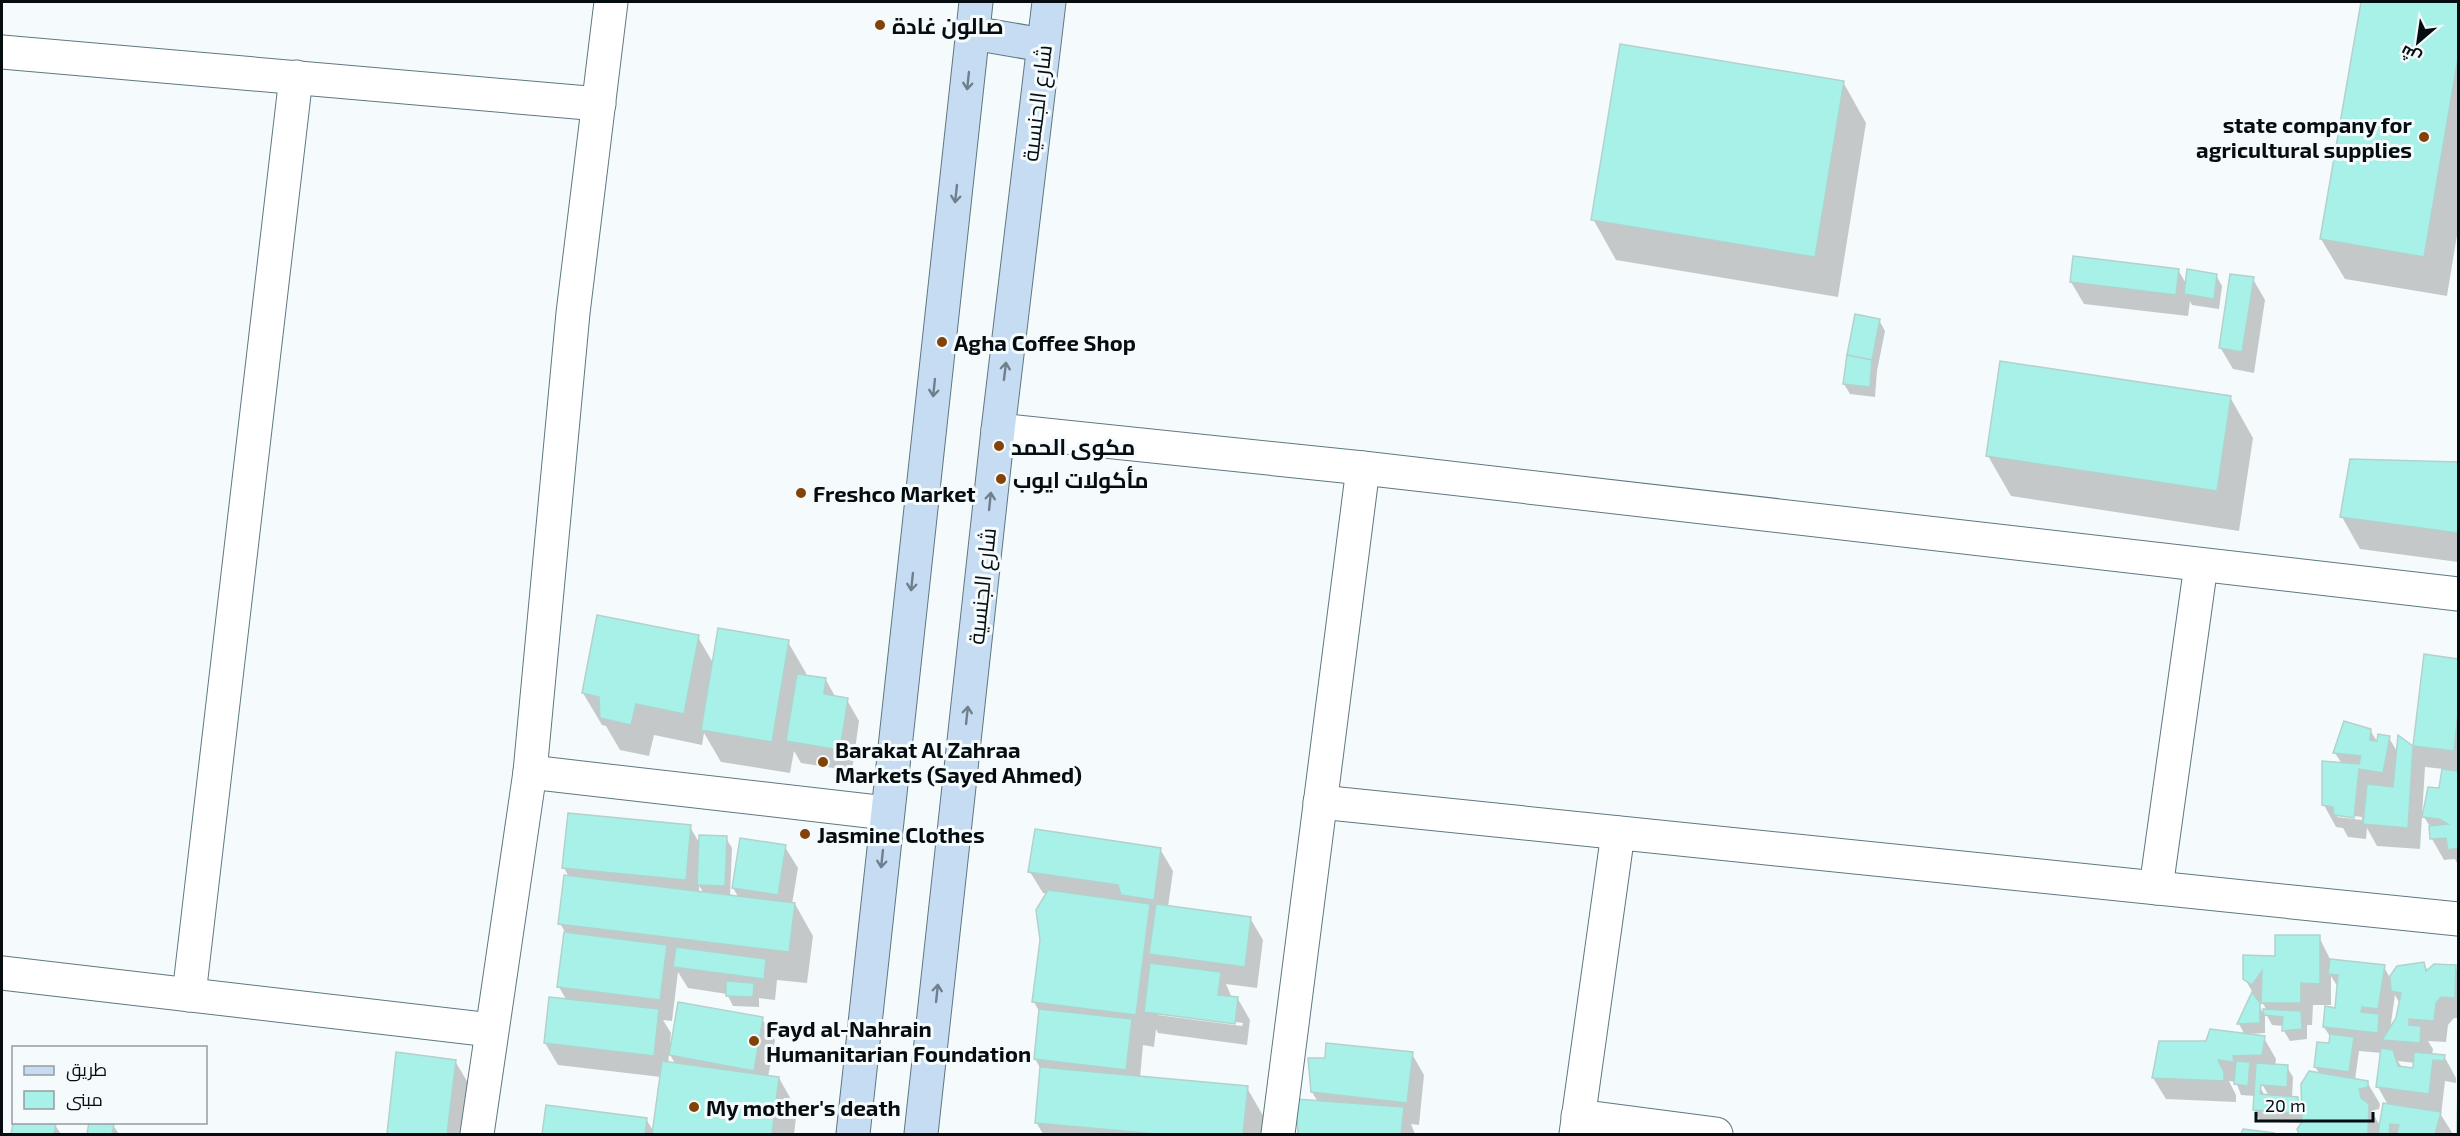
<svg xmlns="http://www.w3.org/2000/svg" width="2460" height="1136" font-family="'Exo 2',Cairo,sans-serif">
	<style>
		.shadow { fill: #0003; fill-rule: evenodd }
		.building { fill: #a8f1e8; stroke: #b3d1cd; stroke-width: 1.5 }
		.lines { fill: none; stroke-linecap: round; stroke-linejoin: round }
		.street-casing { stroke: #5e7880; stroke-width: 35 }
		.secondary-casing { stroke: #5e7880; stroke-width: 35 }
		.street { stroke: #fff; stroke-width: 33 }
		.secondary { stroke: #c6dcf3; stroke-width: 33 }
		.oneway { stroke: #6f7f8d }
		.poi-dot { fill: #834308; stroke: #f5fbfc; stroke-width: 2 }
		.labels { text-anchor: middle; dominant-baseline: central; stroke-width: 6; stroke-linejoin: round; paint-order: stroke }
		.poi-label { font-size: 22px; font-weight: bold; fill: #050d10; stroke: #f5fbfc; text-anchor: start }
		.street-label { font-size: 22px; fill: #050d10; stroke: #f5fbfc }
	</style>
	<rect width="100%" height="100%" fill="#f5fbfc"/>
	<g class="shadow">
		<path d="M2362,2H2458V229L2447,296L2345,279L2321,239Z"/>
		<path d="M1843,82L1866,123L1838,297L1616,260L1593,219Z"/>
		<path d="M2178,270L2187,285L2216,275L2222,286L2219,309L2192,305L2190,301L2188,316L2084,304L2071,282Z"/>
		<path d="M2253,279L2265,300L2254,373L2233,369L2220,347Z"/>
		<path d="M1879,320L1885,331L1877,371L1875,397L1850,394L1844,384Z"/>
		<path d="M2230,397L2253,438L2239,531L2011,496L1988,456Z"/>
		<path d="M2351,461L2458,463V562L2360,549L2342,517Z"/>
		<path d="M698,637L713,663L788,642L806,673V677L826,680L836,698L847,700L859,721L852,771L801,763L794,751L790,773L721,762L704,733L702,745L654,735L649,756L620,750L606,726L602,725L583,693Z"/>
		<path d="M2425,656L2458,660V865L2455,859L2444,860L2432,839L2431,828L2424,817L2440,790L2444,769L2425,767L2420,849L2377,846L2367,828L2366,839L2348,837L2343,828L2336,827L2324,805L2342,764L2335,753L2370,730L2378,743L2389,738L2398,753L2399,738L2414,748ZM2337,814L2362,817V820L2337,817Z"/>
		<path d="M690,827L700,844L726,838L732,848L730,897L739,898L733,888L785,847L798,868L792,904H795L813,936L807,983L777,980L775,1000L759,998V1007L733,1006L727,994L688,988L678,972L672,1021L663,1020L671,1033L670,1042L672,1043L762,1019L775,1040L768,1077L779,1078L797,1110L794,1134H543L547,1106L646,1119L654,1132L661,1077L558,1065L545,1043L567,1001L559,987L566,934L560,923L569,877L564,868ZM699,886L704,893H699ZM669,1053L676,1065L668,1064Z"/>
		<path d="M1160,849L1173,871L1168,907L1250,918L1263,940L1257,988L1226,984L1232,998L1238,999L1250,1020L1247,1045L1158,1033L1156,1029L1154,1047L1143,1045L1140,1078L1247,1088L1265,1119L1264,1134H1043L1036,1122L1041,1069L1035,1059L1040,1013L1034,1002L1048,894L1043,893L1030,872ZM1158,1012L1243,1023L1242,1026L1158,1015Z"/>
		<path d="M2319,937L2331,961L2384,967L2390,978L2423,963L2428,971L2455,966L2458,972V1018H2454L2448,1025L2446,1042L2428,1041L2433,1049L2432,1055L2444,1056L2456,1078V1083L2445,1081L2441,1115L2453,1134H2300L2299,1129L2304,1123L2260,1121L2254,1110L2255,1096L2241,1095L2236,1082L2229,1081L2236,1095V1102L2166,1099L2153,1078L2207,1043L2245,1035L2239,1024L2253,993L2245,979L2277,957ZM2331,976L2339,989L2336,1009L2324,1027L2331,1038L2330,1045L2315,1067L2320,1074L2304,1110L2297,1098H2292L2293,1077L2287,1067L2275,1066L2276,1059L2264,1038L2249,1036V1034L2265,1033V1016L2255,999L2264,1005L2267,1011L2266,1014L2272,1025L2284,1026V1031L2290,1041L2307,1039V1025H2312L2313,1005H2331ZM2395,995L2400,1004L2397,1018L2390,1030ZM2359,1051L2382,1053L2378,1087L2388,1105L2381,1127L2371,1111L2379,1109L2380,1104L2367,1082L2355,1080ZM2398,1061L2415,1063L2414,1069L2402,1068ZM2259,1079L2269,1096H2265L2257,1081Z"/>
		<path d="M398,1054L455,1061L474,1093L469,1134H388Z"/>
		<path d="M1412,1054L1424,1075L1419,1125L1411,1124L1415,1134H1299L1298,1100L1318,1102L1312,1092Z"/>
		<path d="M14,1122L55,1125L61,1134H12Z"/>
		<path d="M91,1122L113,1125L119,1134H89Z"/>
		<path d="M2244,1131L2274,1134H2243Z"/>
	</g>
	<g class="building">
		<path d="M2361,2H2458V58L2424,257L2320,239Z"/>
		<path d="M1620,44L1844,81L1815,257L1591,220Z"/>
		<path d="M2073,256L2179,269L2176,295L2070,282Z"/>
		<path d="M2187,269L2217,274L2214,299L2184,294Z"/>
		<path d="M2230,274L2254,277L2242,352L2219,348Z"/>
		<path d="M1855,314L1880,319L1872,360L1847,355Z"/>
		<path d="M1847,355L1872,360L1870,387L1843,384Z"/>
		<path d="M2000,361L2231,396L2217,491L1986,456Z"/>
		<path d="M2350,459L2458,462V533L2340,517Z"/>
		<path d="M597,615L699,635L684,714L636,704L631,725L600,718L599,697L582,693Z"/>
		<path d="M718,628L789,640L772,742L701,730Z"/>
		<path d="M2424,654L2458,659V713L2454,751L2413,746Z"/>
		<path d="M797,674L826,678L824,694L848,698L840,750L786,741Z"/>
		<path d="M2344,721L2371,729L2370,740L2377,741L2378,734L2390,736L2383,773L2359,769L2354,818L2334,815L2333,807L2322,805V761L2359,764L2361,756L2333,753Z"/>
		<path d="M2398,735L2413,746L2408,828L2363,824L2367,784L2393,787Z"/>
		<path d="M2442,769L2458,771V848L2448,850L2446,838L2430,839L2429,826L2448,824L2439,819L2422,817L2428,787L2439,788Z"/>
		<path d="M568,813L691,825L686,880L562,868Z"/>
		<path d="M1035,829L1161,848L1154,900L1121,895L1118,885L1028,872Z"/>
		<path d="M699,835L727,836L725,886L697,885Z"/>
		<path d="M740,838L786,845L778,895L732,888Z"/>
		<path d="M564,875L795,903L789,952L558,924Z"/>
		<path d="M1048,890L1150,904L1136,1015L1032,1002L1040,940L1036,910Z"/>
		<path d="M1156,904L1251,917L1245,967L1149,954Z"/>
		<path d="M564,932L667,945L660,1000L557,987Z"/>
		<path d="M2275,935H2320V984L2301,983V1003H2261L2262,971L2252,985L2243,979V955L2275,956Z"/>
		<path d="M676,947L766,959L764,979L673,967Z"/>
		<path d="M2330,959L2385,965L2378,1009L2362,1007L2361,1012L2379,1014L2378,1033L2323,1027L2325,1006L2335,1008L2338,975L2328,974Z"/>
		<path d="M2424,962L2426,971L2434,964L2456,965L2455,998L2441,997L2436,1003L2434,1021L2409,1019V1025L2421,1026L2420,1043L2382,1040L2396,1018L2401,993L2391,991L2390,976L2397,966Z"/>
		<path d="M1150,963L1221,972L1218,995L1238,997L1235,1024L1144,1012Z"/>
		<path d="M726,981L754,983L753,997L726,996Z"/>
		<path d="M2252,992L2260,1003V1023L2237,1024Z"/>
		<path d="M549,997L659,1009L654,1056L544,1043Z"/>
		<path d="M678,1002L763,1017L754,1071L669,1055Z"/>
		<path d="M1039,1009L1132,1019L1126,1070L1034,1059Z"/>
		<path d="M2263,1009L2301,1011L2302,1029L2282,1031L2283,1017L2264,1015Z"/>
		<path d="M2210,1029L2265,1036L2262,1055L2233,1056L2234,1062L2218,1060L2224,1072V1081L2152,1078L2159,1041H2206Z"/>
		<path d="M2330,1034L2354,1037L2349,1072L2314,1067L2317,1042L2329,1043Z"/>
		<path d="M1326,1043L1413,1052L1407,1103L1311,1092L1308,1058H1325Z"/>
		<path d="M2381,1048L2393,1050L2398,1066L2413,1068L2414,1052L2445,1055L2444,1061L2433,1060L2429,1094L2376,1087Z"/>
		<path d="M396,1052L456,1060L447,1134H387Z"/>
		<path d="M662,1061L779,1077L772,1134H652Z"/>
		<path d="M2236,1061L2250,1062L2248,1086L2234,1084Z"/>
		<path d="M2256,1063L2288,1065L2287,1087L2261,1085L2260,1094L2298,1097L2297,1113L2253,1110Z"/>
		<path d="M1040,1067L1248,1086L1243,1134H1157L1035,1123Z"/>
		<path d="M2309,1071L2368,1081V1087L2359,1089L2361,1098L2369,1104L2368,1134H2299L2297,1129L2302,1122L2301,1084Z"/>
		<path d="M2458,1082V1134H2457Z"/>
		<path d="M1296,1099L1404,1107L1401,1134H1298Z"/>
		<path d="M2383,1103L2441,1112L2435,1134H2397L2399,1125L2390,1124L2389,1134L2378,1133Z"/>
		<path d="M546,1105L647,1118L645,1134H542Z"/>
		<path d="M14,1118V1122L56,1123L54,1134H11Z"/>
		<path d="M89,1122L114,1124L112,1134H87Z"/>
		<path d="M2243,1129L2275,1133L2241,1134Z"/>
	</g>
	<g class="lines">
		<g class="street-casing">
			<g id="street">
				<path d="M2,52L599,104"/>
				<path d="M998,430L1363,468L2458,594"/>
				<path d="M530,772L886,813"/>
				<path d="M1320,802L2458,919"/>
				<path d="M2156,888L2201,565"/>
				<path d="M2,973L491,1030"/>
				<path d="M189,995L296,77"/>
				<path d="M1578,1116L1716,1134"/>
				<path d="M477,1134L530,772L573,313L611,2"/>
				<path d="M1278,1134L1363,468"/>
				<path d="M1576,1134L1618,833"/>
			</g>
		</g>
		<g class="secondary-casing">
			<g id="secondary">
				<path d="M973,33L1043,45"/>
				<path d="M853,1134L976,2"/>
				<path d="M921,1134L998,430L1049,2"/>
			</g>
		</g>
		<use href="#street" class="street"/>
		<use href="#secondary" class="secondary"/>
	</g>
	<defs><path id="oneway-shaft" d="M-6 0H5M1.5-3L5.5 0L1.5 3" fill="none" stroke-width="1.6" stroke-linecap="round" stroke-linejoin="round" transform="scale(1.5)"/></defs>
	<g class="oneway">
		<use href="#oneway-shaft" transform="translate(968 81) rotate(96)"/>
		<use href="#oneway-shaft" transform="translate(956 194) rotate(96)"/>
		<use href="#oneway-shaft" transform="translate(1005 371) rotate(-83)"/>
		<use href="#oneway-shaft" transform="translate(934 388) rotate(96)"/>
		<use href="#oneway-shaft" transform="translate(990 501) rotate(-84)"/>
		<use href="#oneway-shaft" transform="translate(912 582) rotate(96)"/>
		<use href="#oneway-shaft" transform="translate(967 715) rotate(-84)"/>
		<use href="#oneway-shaft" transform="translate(882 859) rotate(96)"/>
		<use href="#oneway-shaft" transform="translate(937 993) rotate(-84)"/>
	</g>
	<g class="poi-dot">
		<circle cx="880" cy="25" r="6"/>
		<circle cx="2424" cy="137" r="6"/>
		<circle cx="942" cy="342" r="6"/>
		<circle cx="999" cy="446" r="6"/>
		<circle cx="1001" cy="479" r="6"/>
		<circle cx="801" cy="493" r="6"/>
		<circle cx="823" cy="762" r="6"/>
		<circle cx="805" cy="834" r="6"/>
		<circle cx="754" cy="1041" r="6"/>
		<circle cx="694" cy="1107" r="6"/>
	</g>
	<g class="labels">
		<g class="poi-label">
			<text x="892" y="25">صالون غادة</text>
			<text x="2412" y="124" text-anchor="end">state company for<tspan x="2412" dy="25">agricultural supplies</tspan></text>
			<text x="954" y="342">Agha Coffee Shop</text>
			<text x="1011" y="446">مكوى الحمد</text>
			<text x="1013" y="479">مأكولات ايوب</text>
			<text x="813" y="493">Freshco Market</text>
			<text x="835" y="749">Barakat Al Zahraa<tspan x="835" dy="25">Markets (Sayed Ahmed)</tspan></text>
			<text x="817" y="834">Jasmine Clothes</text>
			<text x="766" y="1028">Fayd al-Nahrain<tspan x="766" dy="25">Humanitarian Foundation</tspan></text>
			<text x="706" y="1107">My mother's death</text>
		</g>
		<g class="street-label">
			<text transform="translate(1036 103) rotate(-83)">شارع الجنسية</text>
			<text transform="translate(981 586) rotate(-84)">شارع الجنسية</text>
		</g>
	</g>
	<rect width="2460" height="1136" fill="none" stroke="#050d10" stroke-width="6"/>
	<rect x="12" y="1046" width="195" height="78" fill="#f5fbfc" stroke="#959c9e" stroke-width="1.5"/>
	<rect x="24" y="1066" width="30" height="9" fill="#c6dcf3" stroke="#959c9e" stroke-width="1.5"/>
	<text x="66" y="1076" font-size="18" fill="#050d10">طريق</text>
	<rect x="24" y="1091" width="30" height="18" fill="#a8f1e8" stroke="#959c9e" stroke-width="1.5"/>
	<text x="66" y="1106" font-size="18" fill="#050d10">مبنى</text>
	<g transform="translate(2418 42) rotate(209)" stroke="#f5fbfc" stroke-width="4.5" paint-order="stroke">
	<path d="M0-4.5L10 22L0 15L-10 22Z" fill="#050d10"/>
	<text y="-9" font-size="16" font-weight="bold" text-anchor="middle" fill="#050d10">ش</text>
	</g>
	<path d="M2256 1112v9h117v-9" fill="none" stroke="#050d10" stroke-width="3"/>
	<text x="2265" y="1112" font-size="18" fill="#050d10" stroke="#f5fbfc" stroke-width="4.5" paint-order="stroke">20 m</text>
</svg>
